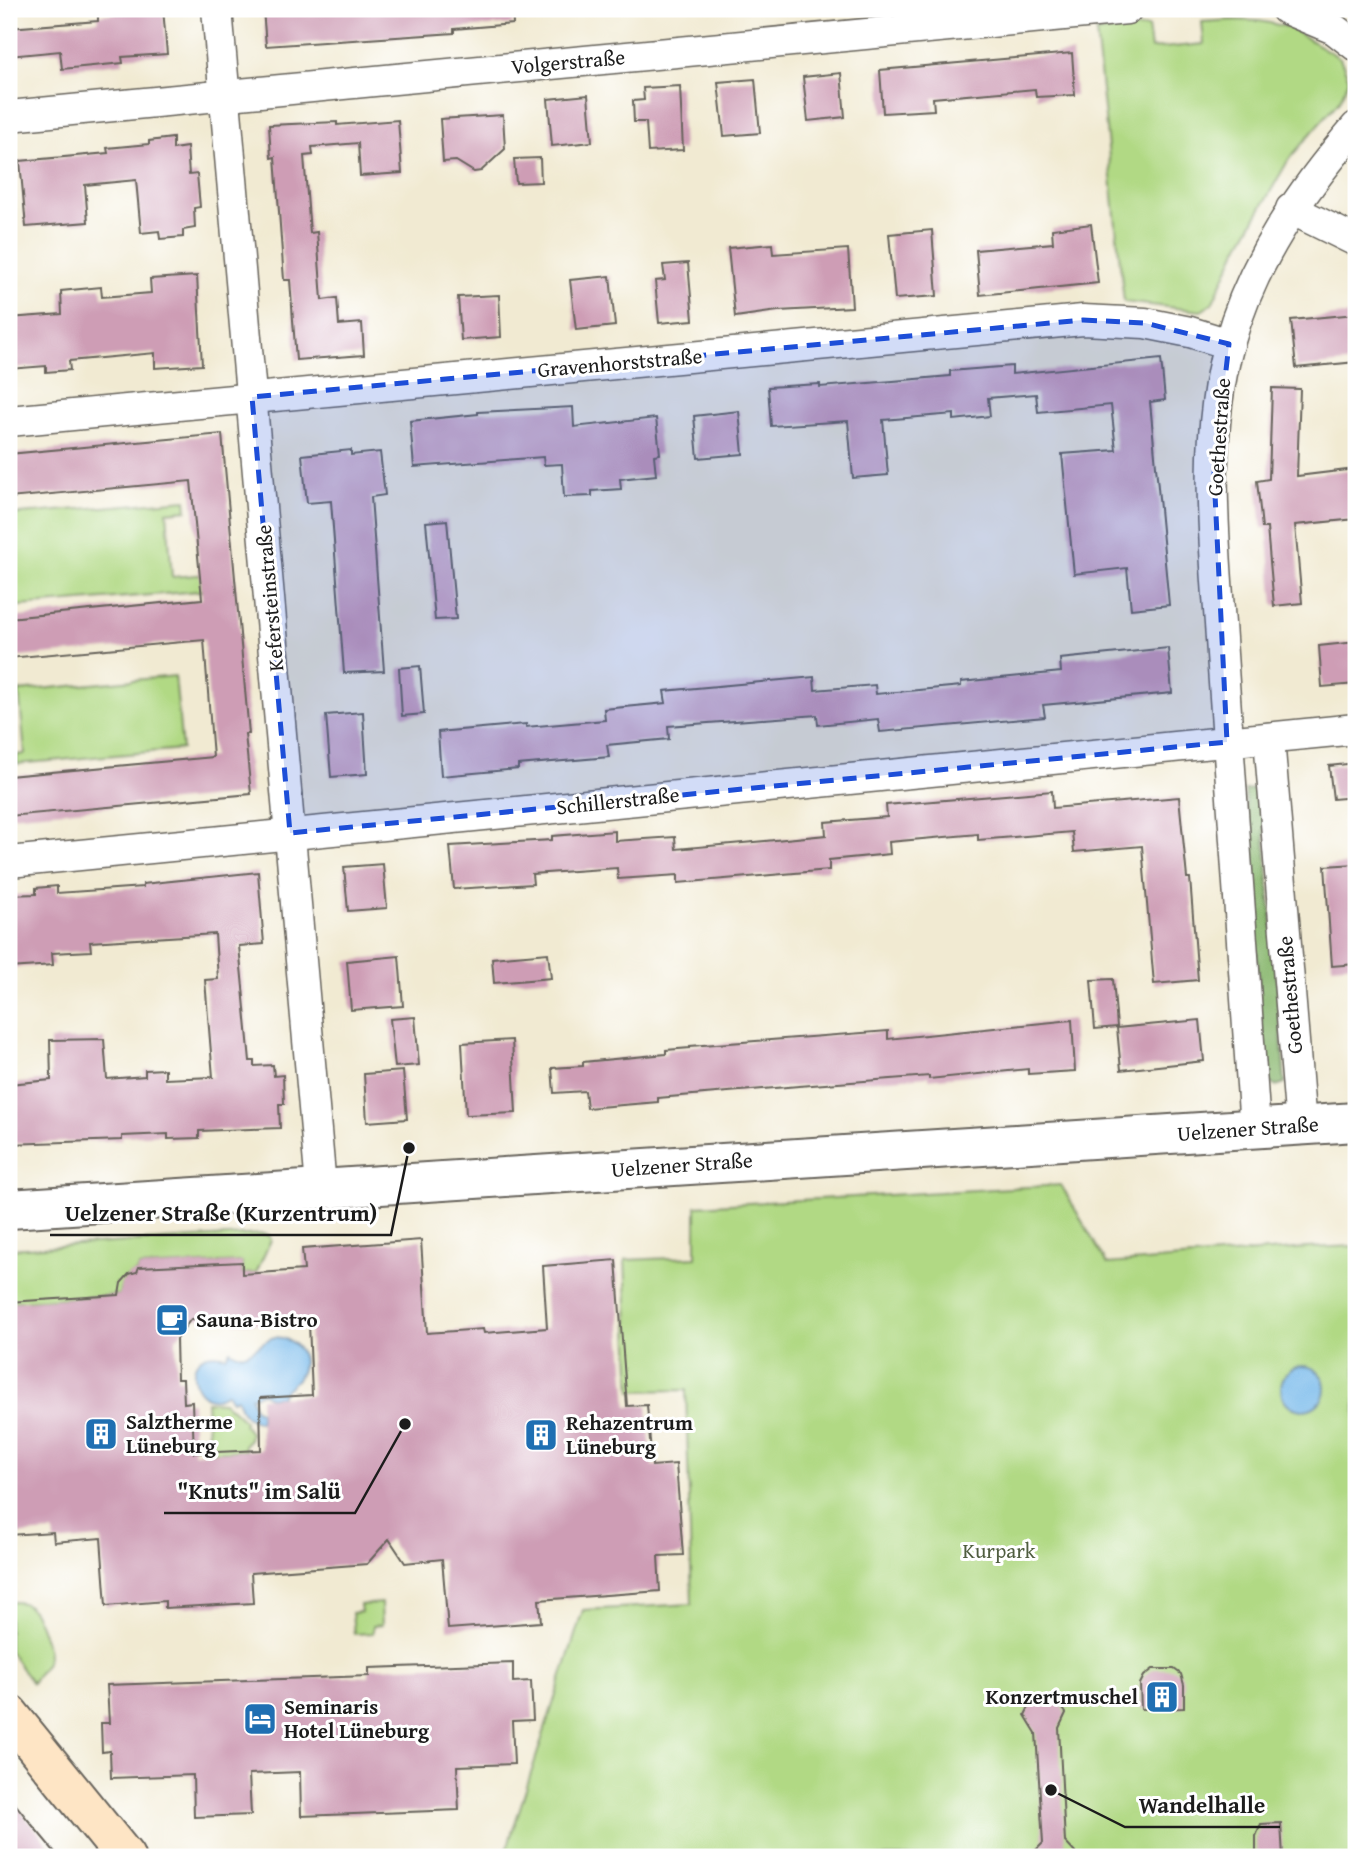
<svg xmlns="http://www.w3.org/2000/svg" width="1365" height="1866" viewBox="0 0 1365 1866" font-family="'Gentium Book Plus',serif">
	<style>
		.green { fill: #b1d984; stroke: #667a50; stroke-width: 2 }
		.forest { fill: #8cb972; stroke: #546a47; stroke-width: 2 }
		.water { fill: #74b8ea; stroke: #486a83; stroke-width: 2 }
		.building { fill: #ce9db5; fill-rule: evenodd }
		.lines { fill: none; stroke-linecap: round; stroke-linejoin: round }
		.minor-casing { stroke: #67645c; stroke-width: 33 }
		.tertiary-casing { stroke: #67645c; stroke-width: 42 }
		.secondary-casing { stroke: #67645c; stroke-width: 42 }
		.minor { stroke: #fff; stroke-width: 30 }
		.tertiary { stroke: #fff; stroke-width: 38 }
		.secondary { stroke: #fee5c5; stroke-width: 38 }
		.marked { fill: #1d4ed8; fill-opacity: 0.2; stroke: #1d4ed8; stroke-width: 5; stroke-dasharray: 14 9; stroke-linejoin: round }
		.labels { text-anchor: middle; stroke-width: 6; stroke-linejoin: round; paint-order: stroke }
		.street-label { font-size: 21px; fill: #1c1c1c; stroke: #fff }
		.poi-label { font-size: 21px; font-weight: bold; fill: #1c1c1c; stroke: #fff; text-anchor: start }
		.park-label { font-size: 21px; fill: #505e40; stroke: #fff }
		.leader { fill: none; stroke: #1c1c1c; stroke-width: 2.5 }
		.callout-dot { fill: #1c1c1c; stroke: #fff; stroke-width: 2.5 }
		.callout-label { font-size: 23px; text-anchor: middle; font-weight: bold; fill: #1c1c1c; stroke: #fff; stroke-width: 6; stroke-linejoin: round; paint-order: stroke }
	</style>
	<rect width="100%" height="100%" fill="#fff"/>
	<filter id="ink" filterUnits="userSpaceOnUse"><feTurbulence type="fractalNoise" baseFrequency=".0143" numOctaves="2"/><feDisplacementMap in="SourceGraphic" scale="14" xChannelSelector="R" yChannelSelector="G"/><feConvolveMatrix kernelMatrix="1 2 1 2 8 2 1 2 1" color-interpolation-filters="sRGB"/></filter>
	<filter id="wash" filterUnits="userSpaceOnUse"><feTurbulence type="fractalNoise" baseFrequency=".00686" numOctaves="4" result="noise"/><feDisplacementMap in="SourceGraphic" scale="28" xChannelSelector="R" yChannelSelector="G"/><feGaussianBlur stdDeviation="1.57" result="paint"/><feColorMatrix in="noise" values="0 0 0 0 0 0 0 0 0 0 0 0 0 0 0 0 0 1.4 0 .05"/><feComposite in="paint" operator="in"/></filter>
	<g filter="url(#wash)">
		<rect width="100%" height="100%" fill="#f1ead2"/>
		<!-- green -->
		<g class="green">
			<polygon points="1232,20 1260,21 1288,27 1340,58 1349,79 1340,100 1289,159 1236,252 1212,304 1201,311 1124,302 1096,32 1148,27 1151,49 1204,44 1202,22"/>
			<polygon points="186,500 187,510 167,512 172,577 209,574 211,590 9,607 9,515"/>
			<polygon points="175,676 182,749 17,764 17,755 25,754 19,691"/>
			<polygon points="1061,1185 1107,1264 1308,1248 1356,1246 1356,1857 463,1857 505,1855 583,1610 692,1604 686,1390 631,1391 625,1260 696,1257 696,1206"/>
			<path d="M263 1234 269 1235 271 1240 256 1273 242 1274V1262L139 1267 137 1272C124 1276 121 1283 119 1295L9 1302V1249Z"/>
			<polygon points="206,1401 224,1402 245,1421 244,1425 250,1433 249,1440 244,1445 246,1451 209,1452"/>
			<path d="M9 1602C17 1602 23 1601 30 1608 37 1614 51 1651 47 1660 44 1668 36 1676 32 1683L9 1651Z"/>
			<polygon points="381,1603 382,1625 373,1626 373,1633 354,1634 352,1613 361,1612 360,1605"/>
		</g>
		<!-- forest -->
		<polygon class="forest" points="1261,788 1285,1083 1276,1086 1266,1082 1245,790"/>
		<!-- water -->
		<g class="water">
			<path d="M275 1337C296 1338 310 1357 299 1376 294 1385 284 1388 280 1397H269L262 1393 251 1397 254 1408 260 1411V1422C246 1419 240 1411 237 1398L232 1400 227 1393C193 1418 174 1342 226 1356L230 1350C248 1364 258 1340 275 1337Z"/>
			<circle cx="1303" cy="1388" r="22"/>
		</g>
		<g id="blocks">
			<!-- building -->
			<g class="building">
				<polygon points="163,9 167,54 122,57 123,63 62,69 60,51 9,56 9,28 98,21 98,15"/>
				<polygon points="263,9 512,9 513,24 454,29 454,33 266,46"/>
				<polygon points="1072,53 1075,95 1036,97 1035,89 933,98 934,110 883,113 880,70"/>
				<polygon points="841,73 845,117 808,121 803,77"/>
				<polygon points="755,79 760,133 724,136 718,82"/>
				<polygon points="680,86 683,150 648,152 646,122 634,122 633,101 644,100 643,88"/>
				<polygon points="588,95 592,142 552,146 548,99"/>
				<polygon points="503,115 505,149 481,171 474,172 456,161 443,162 440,119"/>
				<polygon points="398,120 402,173 360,176 358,143 312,147 313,155 304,156 310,233 317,232 322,300 337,298 339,325 362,323 364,355 296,360 290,280 284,280 275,157 271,158 269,125 337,122 337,125"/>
				<polygon points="173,138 173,149 187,147 189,175 197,174 200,207 194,208 195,228 183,230 183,237 160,239 159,231 141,233 136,180 85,185 88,222 26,227 20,161 108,153 107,148 149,144 149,141"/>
				<polygon points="540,158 541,182 516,183 514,159"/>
				<polygon points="1091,224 1098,283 980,295 976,250 1053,243 1052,229"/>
				<polygon points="932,230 937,296 895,299 889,234"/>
				<polygon points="772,244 773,254 848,249 852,307 778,311 735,317 728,248"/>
				<polygon points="688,263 693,320 659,323 655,281 665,280 663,265"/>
				<polygon points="197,276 202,365 155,368 155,353 69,361 70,370 46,372 46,366 9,369 9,318 62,314 61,291 101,287 102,297 151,293 150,279"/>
				<polygon points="610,276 615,326 576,330 570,280"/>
				<polygon points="499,295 501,337 461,340 458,297"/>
				<polygon points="1356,314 1356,362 1296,368 1291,320"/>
				<polygon points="1161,359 1165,400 1150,402 1169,605 1131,609 1127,568 1074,574 1062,454 1116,450 1111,405 1038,412 1036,394 988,398 990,416 954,420 954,414 883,420 888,475 853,478 848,421 771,426 768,387 820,384 820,387 893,381 950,376 950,371 1012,366 1012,374"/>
				<polygon points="1272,388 1300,389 1297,476 1356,469 1356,519 1295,525 1302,603 1274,606 1267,528 1262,528 1257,481 1269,479"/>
				<polygon points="573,407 574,427 656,418 660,454 654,455 656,475 620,479 621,489 592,491 592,496 564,497 562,464 544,465 543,457 414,467 410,421 478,414 478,412"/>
				<polygon points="739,411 743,454 698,458 694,416"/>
				<polygon points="222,434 249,734 245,734 251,794 9,816 9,776 213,757 204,640 9,658 9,618 202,599 191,481 9,498 9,454"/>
				<polygon points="351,450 351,455 380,452 385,495 371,497 384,671 344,673 331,501 307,503 302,455"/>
				<polygon points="447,520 456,619 435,620 426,522"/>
				<polygon points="1356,642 1356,684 1322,687 1319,646"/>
				<polygon points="1168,648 1172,693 1043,705 1045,717 880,732 878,719 818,725 817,715 668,726 669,739 607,745 609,757 518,765 518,769 441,776 438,732 526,724 526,727 605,720 604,709 666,703 664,691 814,677 815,690 875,685 876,694 961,686 961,682 1061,672 1060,659"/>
				<polygon points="420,666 424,714 402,716 399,668"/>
				<polygon points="363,712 367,774 331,777 326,715"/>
				<polygon points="1356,763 1356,797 1333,799 1329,766"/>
				<polygon points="1052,791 1053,808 1179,797 1187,878 1190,878 1198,980 1154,984 1142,846 1074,852 1072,832 978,840 978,834 889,842 890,854 829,860 829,870 678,883 678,875 618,879 617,868 532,874 533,884 454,889 450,846 552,840 552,836 615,831 615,841 675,837 676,849 765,841 826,835 825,822 887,817 886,805"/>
				<polygon points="383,864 387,908 348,911 344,867"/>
				<polygon points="1356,864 1356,964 1332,966 1325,866"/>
				<polygon points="258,872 264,944 239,946 250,1061 254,1061 254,1066 273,1065 274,1076 283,1075 284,1104 279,1104 280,1128 199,1131 199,1138 168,1139 168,1134 122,1136 122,1140 9,1144 9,1084 51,1080 50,1040 104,1039 107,1079 145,1076 145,1070 165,1069 165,1079 213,1077 205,980 218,979 215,934 90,942 91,951 52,953 53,965 9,968 9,895 36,894 36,888 57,886 57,893 143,887 143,884"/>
				<polygon points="548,953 551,978 494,983 492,958"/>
				<polygon points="399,956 403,1006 351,1010 347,961"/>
				<polygon points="1113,979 1117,1027 1095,1029 1091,980"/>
				<polygon points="415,1017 419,1065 395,1067 390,1019"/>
				<polygon points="1072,1020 1075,1071 1028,1074 1028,1069 929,1079 929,1076 799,1086 658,1098 658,1102 587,1108 585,1091 554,1093 552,1068 583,1066 583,1062 666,1054 666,1050 690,1048 690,1046 888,1031 888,1039"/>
				<polygon points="1200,1020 1204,1061 1121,1070 1117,1028"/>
				<polygon points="512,1040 516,1113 466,1115 462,1043"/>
				<polygon points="403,1071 407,1119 367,1122 364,1074"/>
				<path d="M421 1240 427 1333 483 1329 484 1333 547 1328 543 1266 616 1260 627 1406 647 1405 652 1466 676 1464 683 1555 658 1556 660 1591 539 1600 541 1622 448 1629 442 1559 405 1563 389 1539 367 1564 251 1573 253 1603 165 1608V1601L106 1606 101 1538 54 1542 53 1532 9 1535V1302L119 1295 121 1283 129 1274 137 1272 139 1267 242 1262V1274L304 1270 302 1249ZM233 1318V1323H309L312 1395 260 1398 261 1450 194 1453 192 1402 184 1403 183 1379H177L176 1339 191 1319Z"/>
				<polygon points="513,1663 513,1682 531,1681 533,1720 512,1721 514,1764 457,1766 459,1810 301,1816 300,1772 249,1774 251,1815 194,1817 193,1775 111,1778 110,1751 102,1752 101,1723 109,1723 107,1685 369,1676 369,1668"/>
				<polygon points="1153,1669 1174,1669 1181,1674 1184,1685 1184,1708 1141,1709 1140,1684 1144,1676"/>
				<polygon points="1054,1696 1066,1713 1059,1728 1065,1842 1079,1857 1029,1857 1043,1843 1036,1733 1025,1715 1034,1697"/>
				<polygon points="9,1796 28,1820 59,1857 9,1857"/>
				<polygon points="1281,1823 1283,1857 1256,1857 1256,1836 1261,1824"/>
			</g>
		</g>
	</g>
	<g filter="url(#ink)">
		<use href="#blocks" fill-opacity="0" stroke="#67645c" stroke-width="2"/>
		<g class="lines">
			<defs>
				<g id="minor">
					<polyline points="217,9 321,1187"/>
					<polyline points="1286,9 1334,29 1356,46"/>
					<polyline points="9,116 1127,9"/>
					<polyline points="1291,209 1356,241"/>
					<polyline points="9,421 1083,320 1145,323 1190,332 1229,344"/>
					<polyline points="1269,738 1301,1126"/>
					<polyline points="9,862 1356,729"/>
					<path d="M1255 1128C1245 970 1232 812 1222 654 1216 553 1201 443 1229 344 1252 261 1301 191 1356 127"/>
				</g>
				<polyline id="tertiary" points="9,1209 1356,1122"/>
				<polyline id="secondary" points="9,1714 125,1857"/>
			</defs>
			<!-- minor casing -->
			<use href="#minor" class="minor-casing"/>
			<!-- tertiary casing -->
			<use href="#tertiary" class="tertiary-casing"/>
			<!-- secondary casing -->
			<use href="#secondary" class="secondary-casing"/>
			<!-- minor -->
			<use href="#minor" class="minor"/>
			<!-- tertiary -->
			<use href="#tertiary" class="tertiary"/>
			<!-- secondary -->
			<use href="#secondary" class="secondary"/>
		</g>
	</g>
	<!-- marked area -->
	<path class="marked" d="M1083 320 1145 323 1229 344 1214 474 1227 742 290 833 252 397Z"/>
	<!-- icons -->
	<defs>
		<symbol id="cafe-square" viewBox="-11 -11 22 22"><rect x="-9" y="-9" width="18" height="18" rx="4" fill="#1f6fb2" stroke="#fff"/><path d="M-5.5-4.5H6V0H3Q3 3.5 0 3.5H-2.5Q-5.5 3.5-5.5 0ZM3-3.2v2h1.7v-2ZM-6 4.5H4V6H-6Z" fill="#fff"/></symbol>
		<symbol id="building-square" viewBox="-11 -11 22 22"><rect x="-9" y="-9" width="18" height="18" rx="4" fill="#1f6fb2" stroke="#fff"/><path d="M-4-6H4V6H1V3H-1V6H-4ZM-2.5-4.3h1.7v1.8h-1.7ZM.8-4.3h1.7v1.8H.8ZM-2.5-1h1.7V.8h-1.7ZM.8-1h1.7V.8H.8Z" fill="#fff"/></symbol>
		<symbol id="hotel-square" viewBox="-11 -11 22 22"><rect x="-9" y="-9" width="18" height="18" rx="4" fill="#1f6fb2" stroke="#fff"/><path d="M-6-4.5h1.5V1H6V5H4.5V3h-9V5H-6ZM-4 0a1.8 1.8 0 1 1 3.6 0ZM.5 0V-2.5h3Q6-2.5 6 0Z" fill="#fff"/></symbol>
	</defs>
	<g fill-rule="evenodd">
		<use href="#cafe-square" x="153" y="1301" width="38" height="38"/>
		<use href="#building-square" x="82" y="1415" width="38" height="38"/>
		<use href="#building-square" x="522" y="1416" width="38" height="38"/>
		<use href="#building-square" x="1143" y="1678" width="38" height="38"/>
		<use href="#hotel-square" x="241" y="1700" width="38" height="38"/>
	</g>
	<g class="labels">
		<!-- street labels -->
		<g class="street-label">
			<text transform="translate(568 62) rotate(-5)" y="7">Volgerstraße</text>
			<text transform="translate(620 363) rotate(-5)" y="7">Gravenhorststraße</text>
			<text transform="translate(1219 437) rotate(-86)" y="7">Goethestraße</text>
			<text transform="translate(270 598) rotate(-95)" y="7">Kefersteinstraße</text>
			<text transform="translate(618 801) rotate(-6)" y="7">Schillerstraße</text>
			<text transform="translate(1290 995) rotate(-95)" y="7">Goethestraße</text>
			<text transform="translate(1248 1129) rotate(-4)" y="7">Uelzener Straße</text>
			<text transform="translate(682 1165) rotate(-4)" y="7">Uelzener Straße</text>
		</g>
		<!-- poi labels -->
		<g class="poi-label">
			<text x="196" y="1327">Sauna-Bistro</text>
			<text x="126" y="1429">Salztherme<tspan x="126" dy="24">Lüneburg</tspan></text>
			<text x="566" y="1430">Rehazentrum<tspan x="566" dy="24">Lüneburg</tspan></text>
			<text x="1138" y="1704" text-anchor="end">Konzertmuschel</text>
			<text x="284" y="1714">Seminaris<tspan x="284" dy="24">Hotel Lüneburg</tspan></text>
		</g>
		<!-- park labels -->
		<g class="park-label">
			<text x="999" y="1558">Kurpark</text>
		</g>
	</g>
	<!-- callouts -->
	<path class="leader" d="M409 1148L391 1235H50M405 1424L355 1513H164M1051 1790L1125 1827H1280"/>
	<g class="callout-dot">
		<circle cx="409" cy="1148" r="7"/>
		<circle cx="405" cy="1424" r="7"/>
		<circle cx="1051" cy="1790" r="7"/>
	</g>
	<g class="callout-label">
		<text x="221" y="1221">Uelzener Straße (Kurzentrum)</text>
		<text x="259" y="1499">"Knuts" im Salü</text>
		<text x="1202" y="1813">Wandelhalle</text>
	</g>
	<!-- margin -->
	<rect width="1365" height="1866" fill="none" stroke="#fff" stroke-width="35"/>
</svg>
